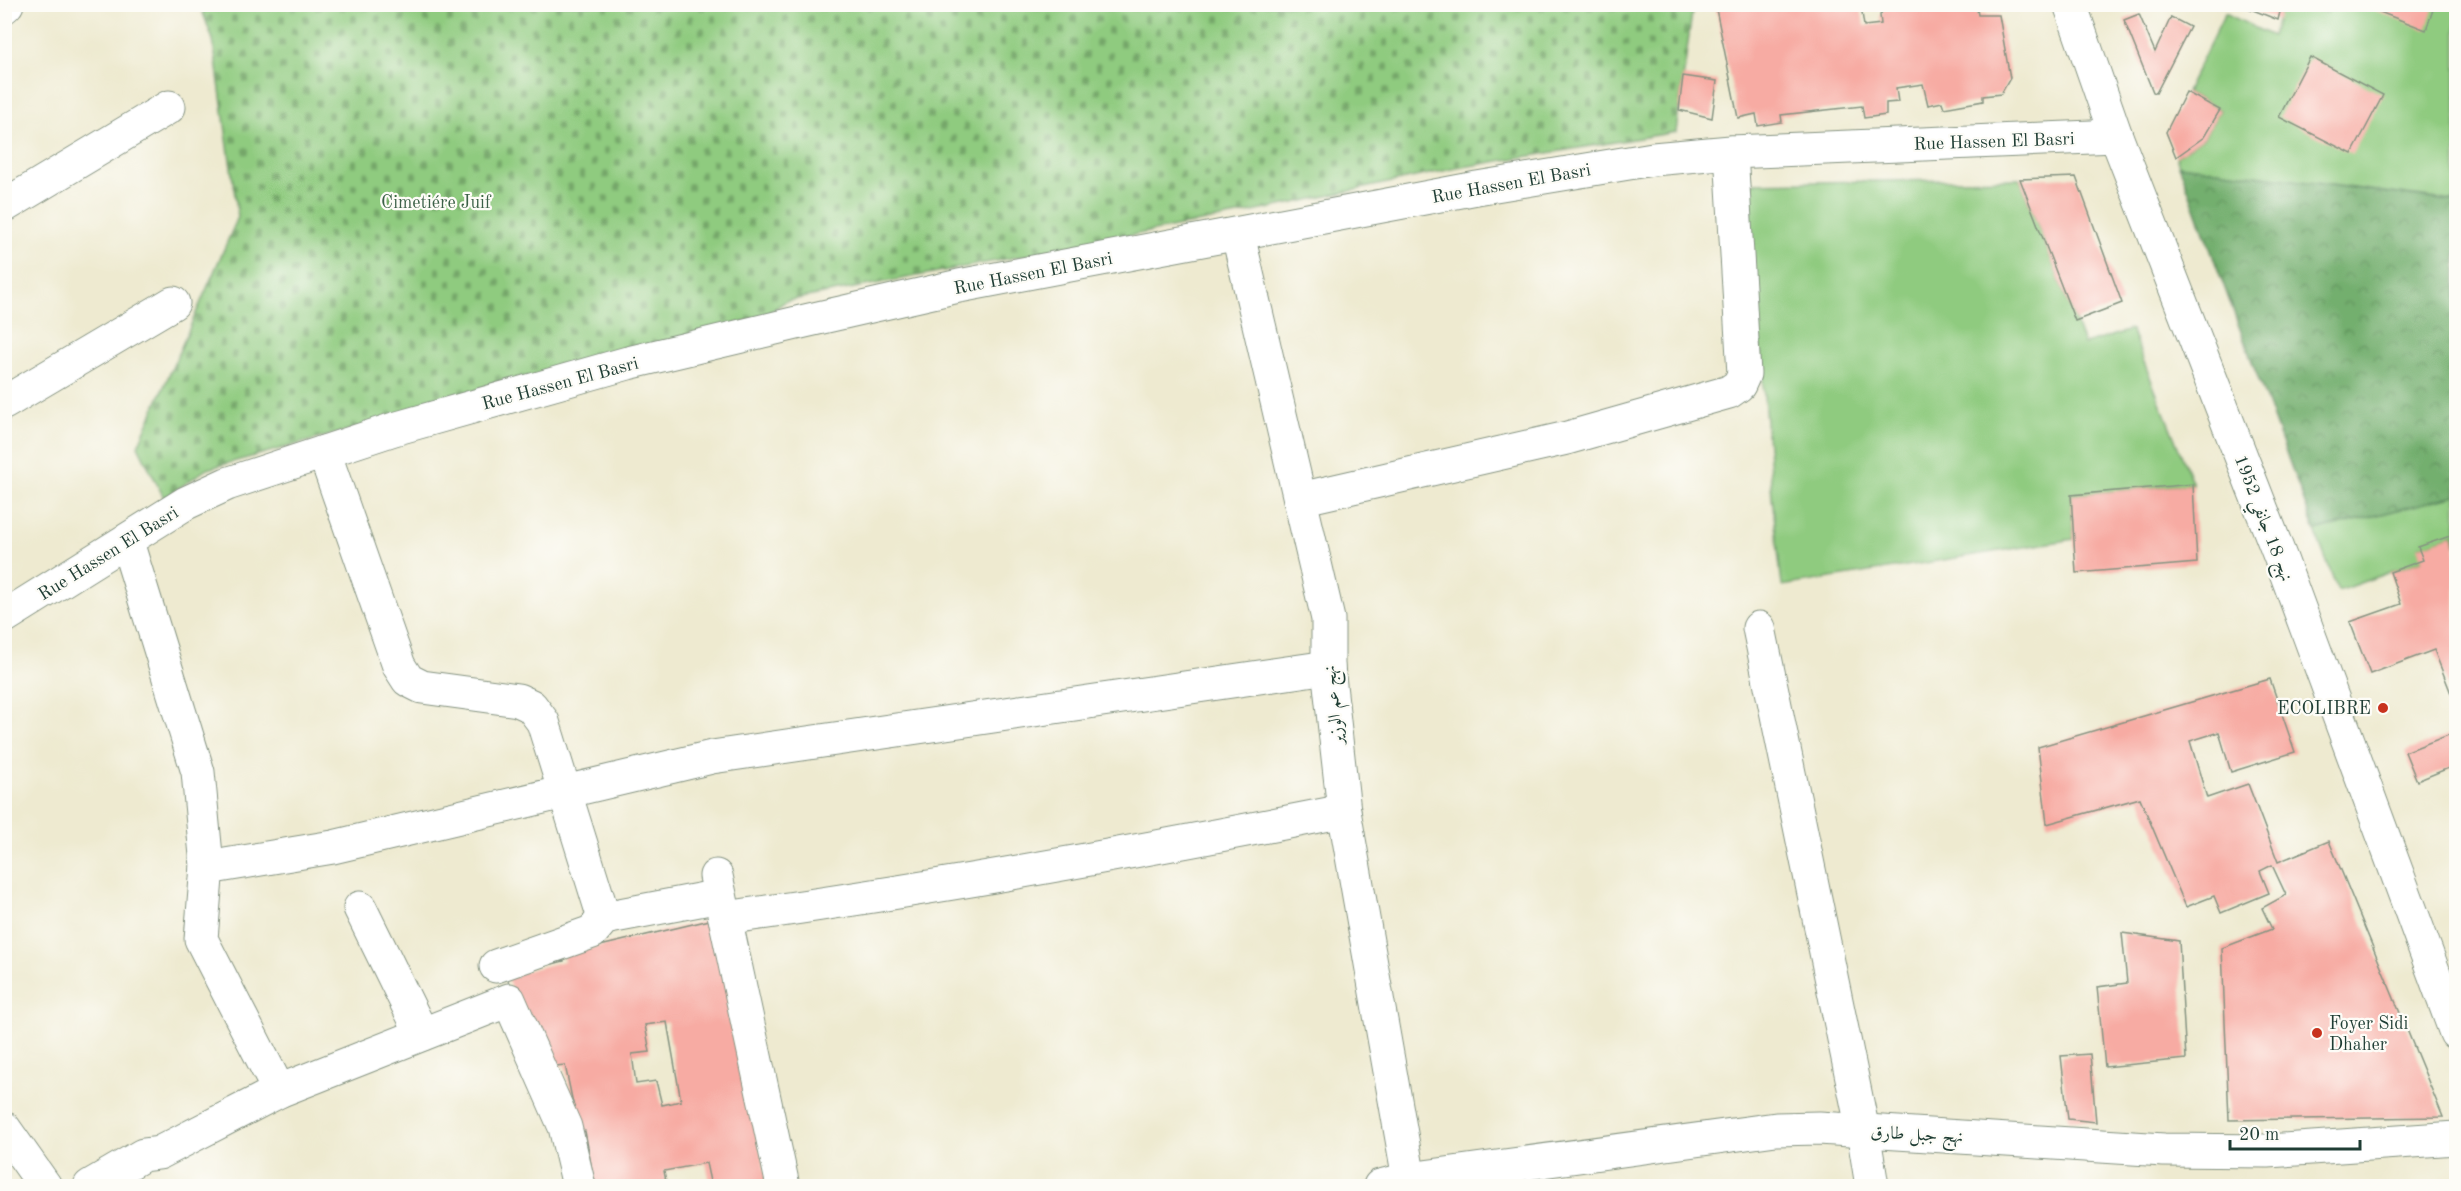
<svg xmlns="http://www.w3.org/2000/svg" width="2461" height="1191" viewBox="0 0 2461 1191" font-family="'Old Standard TT',Amiri,serif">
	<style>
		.green { fill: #8fcb7f; stroke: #57845a; stroke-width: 1.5 }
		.forest { fill: url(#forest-crowns); stroke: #497651; stroke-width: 1.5 }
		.cemetery { fill: url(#cemetery-stones); stroke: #57845a; stroke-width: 1.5 }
		.building { fill: #f7aba3; fill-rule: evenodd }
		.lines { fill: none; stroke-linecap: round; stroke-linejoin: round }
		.minor-casing { stroke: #869482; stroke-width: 35 }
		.major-casing { stroke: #869482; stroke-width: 35 }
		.minor { stroke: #fff; stroke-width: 33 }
		.major { stroke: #fff; stroke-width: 33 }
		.poi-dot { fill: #c8321e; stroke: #fdfcf7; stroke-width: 2 }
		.labels { text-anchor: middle; stroke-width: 4.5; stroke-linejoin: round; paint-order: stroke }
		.street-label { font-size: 18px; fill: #1f3d34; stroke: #fdfcf7 }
		.park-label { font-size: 18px; fill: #3b6047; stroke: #fdfcf7 }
		.poi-label { font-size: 18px; fill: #1f3d34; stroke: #fdfcf7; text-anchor: end }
	</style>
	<defs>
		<pattern id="forest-crowns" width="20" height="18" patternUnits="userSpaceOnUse" patternTransform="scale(1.5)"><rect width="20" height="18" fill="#73af6e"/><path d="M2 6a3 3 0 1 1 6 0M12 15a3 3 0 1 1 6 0" fill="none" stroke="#5e905b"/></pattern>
		<pattern id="cemetery-stones" width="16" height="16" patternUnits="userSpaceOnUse" patternTransform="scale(1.5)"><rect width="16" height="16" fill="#8fcb7f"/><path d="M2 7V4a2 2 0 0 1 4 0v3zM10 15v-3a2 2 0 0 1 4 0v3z" fill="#74a669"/></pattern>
	</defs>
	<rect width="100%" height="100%" fill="#fdfcf7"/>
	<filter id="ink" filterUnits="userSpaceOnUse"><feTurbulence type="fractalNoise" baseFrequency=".0167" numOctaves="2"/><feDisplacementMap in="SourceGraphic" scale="12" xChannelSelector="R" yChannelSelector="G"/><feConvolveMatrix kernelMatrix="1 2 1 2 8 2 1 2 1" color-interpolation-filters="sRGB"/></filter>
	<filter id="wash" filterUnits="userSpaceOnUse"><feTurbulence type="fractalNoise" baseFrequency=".008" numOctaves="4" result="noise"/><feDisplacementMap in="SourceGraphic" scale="24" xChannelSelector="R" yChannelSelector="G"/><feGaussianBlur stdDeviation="1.35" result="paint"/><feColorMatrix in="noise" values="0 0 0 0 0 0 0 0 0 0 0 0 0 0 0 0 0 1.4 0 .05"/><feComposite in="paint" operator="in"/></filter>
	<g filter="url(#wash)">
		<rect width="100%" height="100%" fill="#eeead0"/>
		<!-- green -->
		<g class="green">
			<polygon points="2282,5 2308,5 2327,13 2331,5 2456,5 2456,185 2454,201 2179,165 2176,157 2204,137 2220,110 2186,92 2225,13 2272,36"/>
			<polygon points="2020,179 2084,344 2131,330 2193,484 2071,495 2074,539 1782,586 1772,497 1747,183"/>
			<polygon points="2456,495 2456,546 2453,535 2419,547 2423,560 2338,591 2315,531"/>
		</g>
		<!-- forest -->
		<polygon class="forest" points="2179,165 2456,202 2456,495 2315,531"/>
		<!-- cemetery -->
		<polygon class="cemetery" points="200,5 1693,5 1676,132 1457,168 1248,213 786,301 763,317 207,469 164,498 138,446 238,217 213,40"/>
		<g id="blocks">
			<!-- building -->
			<g class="building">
				<polygon points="1715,4 1861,6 1864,26 1881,24 1880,15 1887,4 1976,4 1978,15 1999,15 2010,78 2001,94 1983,96 1983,101 1944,108 1942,102 1928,105 1923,84 1896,88 1898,102 1886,103 1886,115 1864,118 1862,106 1781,115 1782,122 1758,126 1756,114 1738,118"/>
				<polygon points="2238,4 2282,4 2278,20"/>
				<polygon points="2373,4 2435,4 2426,30 2372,9"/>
				<polygon points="2139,14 2155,52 2171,17 2190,27 2156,93 2153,92 2124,20"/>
				<polygon points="2310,57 2383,95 2352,154 2279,117"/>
				<polygon points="1683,76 1717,81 1712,118 1679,110"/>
				<polygon points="2186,92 2220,110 2204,137 2176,157 2166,132"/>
				<polygon points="2076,177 2122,303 2075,321 2020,179"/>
				<polygon points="2193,484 2197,563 2076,573 2071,495"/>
				<polygon points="2453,535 2456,546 2456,706 2434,650 2370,674 2350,622 2401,604 2390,572 2423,560 2418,547"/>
				<polygon points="2270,679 2295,752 2231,772 2219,732 2190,741 2207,798 2248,784 2278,862 2329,841 2443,1117 2229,1120 2222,948 2272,929 2262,908 2286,895 2272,865 2260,871 2269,893 2221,913 2214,896 2186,907 2140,798 2047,824 2038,747"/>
				<polygon points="2456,732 2456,765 2417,781 2405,752"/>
				<path d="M714 919 768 1186H711L706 1163 664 1171 667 1186H595L585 1131 579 1132 565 1065 546 1067 506 976 564 961 562 955ZM667 1022 681 1101 662 1105 656 1081 636 1084 632 1054 650 1052 645 1025Z"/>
				<polygon points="2122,933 2179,941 2186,1059 2105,1067 2097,987 2127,983"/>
				<polygon points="2090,1054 2096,1122 2068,1119 2061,1056"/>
			</g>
		</g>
	</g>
	<g filter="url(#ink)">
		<use href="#blocks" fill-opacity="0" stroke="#869482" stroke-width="1.5"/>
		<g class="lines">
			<defs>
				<g id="minor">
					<polyline points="4,7 7,4"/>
					<polyline points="4,206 169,107"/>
					<polyline points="1238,235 1328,619 1328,667 1344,811 1409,1179"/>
					<polyline points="4,403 173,303"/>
					<polyline points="324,452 399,666 408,680 422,687 518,700 531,706 543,722 604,918"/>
					<polyline points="1300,499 1567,438 1729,392 1739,385 1744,374 1731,152"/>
					<polyline points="127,542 198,772 207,866 201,939 279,1091 509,1000 565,1127 579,1186"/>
					<polyline points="4,617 186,503 227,484 394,429 628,363 805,321 959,286 1477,188 1653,159 1731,152 2116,136"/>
					<polyline points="1759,628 1863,1131 1872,1186"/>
					<polyline points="207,868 333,847 712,757 1328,667"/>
					<polyline points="716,876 783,1186"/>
					<polyline points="360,908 422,1034"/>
					<path d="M725 918C932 889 1138 852 1344 811"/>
					<polyline points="496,966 592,932 604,918 720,896"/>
					<polyline points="4,1128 45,1186"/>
					<polyline points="90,1186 143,1155 159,1153 279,1091"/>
					<polyline points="1380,1186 1409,1179 1776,1129 1819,1128 2164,1150 2268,1151 2456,1138"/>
				</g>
				<polyline id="major" points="2070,4 2116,136 2281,559 2456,1033"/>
			</defs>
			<!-- minor casing -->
			<use href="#minor" class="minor-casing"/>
			<!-- major casing -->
			<use href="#major" class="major-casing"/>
			<!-- minor -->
			<use href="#minor" class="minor"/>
			<!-- major -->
			<use href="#major" class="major"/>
		</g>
	</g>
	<!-- markers -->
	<g class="poi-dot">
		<circle cx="2383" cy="708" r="6"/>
		<circle cx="2317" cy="1033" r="6"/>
	</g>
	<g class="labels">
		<!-- street labels -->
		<g class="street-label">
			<text transform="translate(1994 141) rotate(-2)" y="6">Rue Hassen El Basri</text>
			<text transform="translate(1511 183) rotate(-10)" y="6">Rue Hassen El Basri</text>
			<text transform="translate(1033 273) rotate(-11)" y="6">Rue Hassen El Basri</text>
			<text transform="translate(560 383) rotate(-15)" y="6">Rue Hassen El Basri</text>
			<text transform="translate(2264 518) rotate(69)" y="6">نهج 18 جانفي 1952</text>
			<text transform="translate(108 553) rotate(-32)" y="6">Rue Hassen El Basri</text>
			<text transform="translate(1333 705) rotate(-96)" y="6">نهج عم الوزير</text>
			<text transform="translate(1917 1134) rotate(3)" y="6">نهج جبل طارق</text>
		</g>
		<!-- park labels -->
		<g class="park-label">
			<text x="436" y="208">Cimetiére Juif</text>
		</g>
		<!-- poi labels -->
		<g class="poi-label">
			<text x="2371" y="714">ECOLIBRE</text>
			<text x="2329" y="1029" text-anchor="start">Foyer Sidi<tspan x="2329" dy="21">Dhaher</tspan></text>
		</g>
	</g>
	<!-- margin -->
	<rect width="2461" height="1191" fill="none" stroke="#fdfcf7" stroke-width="24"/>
	<!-- scale -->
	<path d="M2230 1140v9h130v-9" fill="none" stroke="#1f3d34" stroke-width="3"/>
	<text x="2239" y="1140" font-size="18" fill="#1f3d34" stroke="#fdfcf7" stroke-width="4.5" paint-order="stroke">20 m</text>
</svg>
